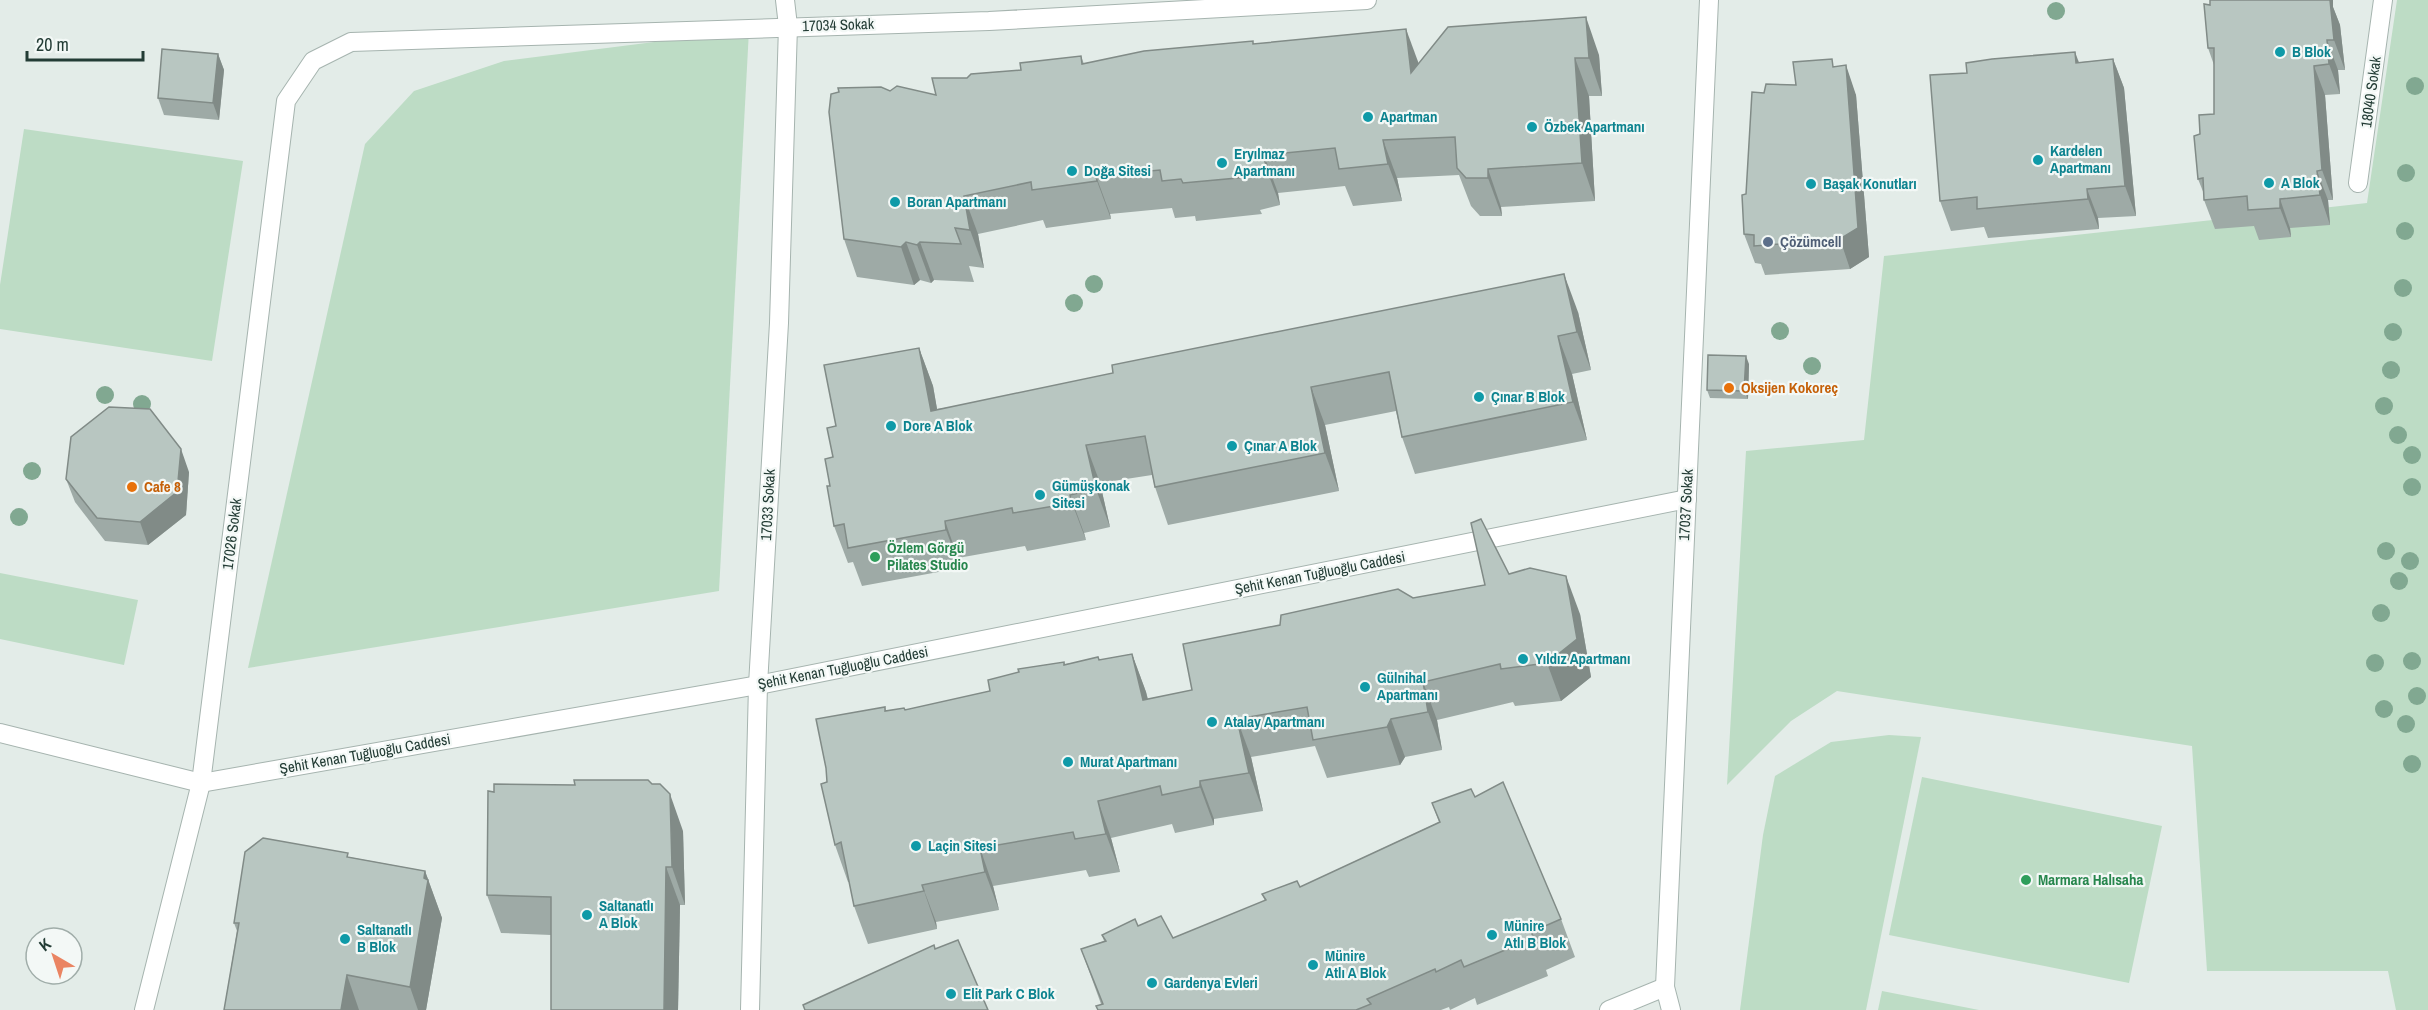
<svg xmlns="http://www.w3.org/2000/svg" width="2428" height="1010" viewBox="0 0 2428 1010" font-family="'Archivo Narrow',sans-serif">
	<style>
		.green { fill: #bddcc5 }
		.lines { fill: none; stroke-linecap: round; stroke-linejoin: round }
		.minor-casing { stroke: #a6b4af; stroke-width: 20 }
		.minor { stroke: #fff; stroke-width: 18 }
		.tree { fill: #81a891 }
		.wall { fill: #9eaaa6 }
		.shaded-wall { fill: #818b87 }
		.building { fill: #b8c6c1; stroke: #818b87; stroke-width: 1.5 }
		.culture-dot { fill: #0f9aa8; stroke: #f3f8f6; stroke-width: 2 }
		.service-dot { fill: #5c6f8a; stroke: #f3f8f6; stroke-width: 2 }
		.food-dot { fill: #e8710a; stroke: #f3f8f6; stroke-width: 2 }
		.leisure-dot { fill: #2e9e5b; stroke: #f3f8f6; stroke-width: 2 }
		.labels { text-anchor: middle; stroke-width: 4.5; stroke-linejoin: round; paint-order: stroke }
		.street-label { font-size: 15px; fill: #233c35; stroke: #f3f8f6 }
		.culture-label { font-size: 15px; font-weight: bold; fill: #0d838f; stroke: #f3f8f6; text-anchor: start }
		.service-label { font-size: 15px; font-weight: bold; fill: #4e5e75; stroke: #f3f8f6; text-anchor: start }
		.food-label { font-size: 15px; font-weight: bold; fill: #c56008; stroke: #f3f8f6; text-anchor: start }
		.leisure-label { font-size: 15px; font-weight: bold; fill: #27864d; stroke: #f3f8f6; text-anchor: start }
	</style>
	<rect width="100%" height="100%" fill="#e3ece8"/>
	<!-- green -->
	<g class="green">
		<polygon points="2397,0 2428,0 2428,1010 2396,1010 2388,971 2207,971 2192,746 1837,691 1791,721 1727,785 1746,451 1864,440 1884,256 2367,203"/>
		<polygon points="749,30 719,591 248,668 365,144 414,91 504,61"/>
		<polygon points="24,129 243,161 212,361 0,329 0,285"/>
		<polygon points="0,573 138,600 124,665 0,639"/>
		<polygon points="1889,735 1921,737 1866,1010 1740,1010 1763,835 1775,776 1831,742"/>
		<polygon points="1922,777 2162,826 2129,983 1889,935"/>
		<polygon points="1882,991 1979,1010 1878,1010"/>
	</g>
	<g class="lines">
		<defs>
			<g id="minor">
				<polyline points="2358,183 2383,0"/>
				<polyline points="0,733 201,783 758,685 1687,499"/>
				<polyline points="144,1010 201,783 286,101 313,61 351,42 989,21 1367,0"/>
				<polyline points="750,1010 758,685 779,323 788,26 785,0"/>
				<polyline points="1609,1010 1665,987"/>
				<path d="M1671 1010 1665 987C1677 658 1697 329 1709 0"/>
			</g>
		</defs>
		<!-- minor casing -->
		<use href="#minor" class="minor-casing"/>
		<!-- minor -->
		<use href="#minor" class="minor"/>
	</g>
	<!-- trees -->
	<g class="tree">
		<circle cx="2056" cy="11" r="9"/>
		<circle cx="2415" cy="86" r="9"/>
		<circle cx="2406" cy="173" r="9"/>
		<circle cx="2405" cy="231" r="9"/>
		<circle cx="1094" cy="284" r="9"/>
		<circle cx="2403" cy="288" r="9"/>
		<circle cx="1074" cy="303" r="9"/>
		<circle cx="1780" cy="331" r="9"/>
		<circle cx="2393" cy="332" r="9"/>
		<circle cx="1812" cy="366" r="9"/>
		<circle cx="2391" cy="370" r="9"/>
		<circle cx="105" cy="395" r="9"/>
		<circle cx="142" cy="404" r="9"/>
		<circle cx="2384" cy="406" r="9"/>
		<circle cx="2398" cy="435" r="9"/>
		<circle cx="2412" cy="455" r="9"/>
		<circle cx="32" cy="471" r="9"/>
		<circle cx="2412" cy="487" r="9"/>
		<circle cx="19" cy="517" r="9"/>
		<circle cx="2386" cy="551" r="9"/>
		<circle cx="2410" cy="561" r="9"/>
		<circle cx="2399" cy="581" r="9"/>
		<circle cx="2381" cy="613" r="9"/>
		<circle cx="2412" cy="661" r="9"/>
		<circle cx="2375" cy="663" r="9"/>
		<circle cx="2417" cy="696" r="9"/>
		<circle cx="2384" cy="709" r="9"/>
		<circle cx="2406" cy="724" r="9"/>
		<circle cx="2412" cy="764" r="9"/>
	</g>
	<!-- wall -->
	<g class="wall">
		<polygon points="2333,2 2333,7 2340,25 2345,70 2338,70 2340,94 2325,95 2333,200 2328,200 2330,225 2290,228 2291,237 2259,240 2254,226 2215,229 2204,200 2204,194 2198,179 2200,134 2214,114 2214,65 2208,48"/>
		<polygon points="1254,44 1418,63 1599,55 1602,96 1589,96 1595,201 1501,207 1502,216 1480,216 1471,206 1459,175 1397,178 1402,201 1353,206 1345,186 1278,193 1280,205 1260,210 1262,214 1196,221 1195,216 1175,218 1172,208 1110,214 1111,219 1046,228 1043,220 978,234 984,268 969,266 974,282 934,280 931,283 920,280 914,285 857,277 844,239 890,91 936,95 967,78 1021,70 1081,56 1084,64"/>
		<polygon points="218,54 224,70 219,120 164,115 158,98"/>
		<polygon points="2113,59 2124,88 2136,216 2098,218 2099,229 1988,238 1984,227 1951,231 1940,201 1967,73"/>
		<polygon points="1835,67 1856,95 1869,257 1850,269 1765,275 1761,264 1755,263 1744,234 1746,194 1764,93 1796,85"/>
		<polygon points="1578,312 1591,370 1572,374 1587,440 1415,474 1402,437 1396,411 1325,425 1339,491 1168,525 1155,487 1152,475 1100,483 1110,527 1084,533 1086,540 1027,551 1025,546 958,558 960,568 862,586 853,562 848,563 834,526 830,486 836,426 919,348 933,386 937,409"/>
		<polygon points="1749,364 1748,399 1710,398 1707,390"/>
		<polygon points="189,472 186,515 148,545 105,541 75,502 66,479"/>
		<polygon points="1509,574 1580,614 1591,677 1561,701 1515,706 1513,702 1437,720 1442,750 1405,757 1400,765 1327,778 1315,746 1251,757 1263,811 1214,819 1214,825 1175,833 1172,824 1111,838 1120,872 1089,877 1086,870 993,886 999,910 936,922 937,929 868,944 854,906 849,882 848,882 835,845 827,782 885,707 886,711 905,710 990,691 1064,662 1065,664 1099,660 1132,654 1146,692 1148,699 1192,690 1413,598 1485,585"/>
		<polygon points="1475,797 1561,919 1575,957 1546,970 1548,976 1477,1005 1475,998 1450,1010 1449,1007 1441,1010 1098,1010 1101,1004 1081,949 1104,941 1102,935 1138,926 1173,938 1265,901 1262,894 1300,887 1439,822 1432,803"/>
		<polygon points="683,831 685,905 680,905 678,1010 551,935 501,933 487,895"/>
		<polygon points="349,857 425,871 442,918 426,1010 224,1010 237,931 234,923"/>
	</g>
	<!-- shaded-wall -->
	<g class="shaded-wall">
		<polygon points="2325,0 2333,0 2333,7 2340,25 2345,70 2334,40"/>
		<polygon points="1586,17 1599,55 1602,96 1589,58"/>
		<polygon points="1406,29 1420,67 1411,73"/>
		<polygon points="2327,40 2338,70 2340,94 2329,64"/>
		<polygon points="2075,52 2086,81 2076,63"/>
		<polygon points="218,54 224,70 219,120 213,103"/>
		<polygon points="1575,58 1589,96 1595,201 1582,163"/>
		<polygon points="2113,59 2124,88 2136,216 2125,186"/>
		<polygon points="1846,65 1856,95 1869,257 1850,269 1840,239"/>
		<polygon points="2314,66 2325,95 2333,200 2322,170"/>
		<polygon points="1383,140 1397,178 1402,201 1388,164"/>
		<polygon points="1264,155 1278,193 1280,205 1266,168"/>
		<polygon points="1488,169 1501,207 1502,216 1488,178"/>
		<polygon points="2317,171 2328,200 2330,225 2320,195"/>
		<polygon points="1096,176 1110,214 1111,219 1097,181"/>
		<polygon points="2087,189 2098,218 2099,229 2088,199"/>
		<polygon points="964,196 978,234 984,268 970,230"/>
		<polygon points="2280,199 2290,228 2291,237 2280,208"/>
		<polygon points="906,242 920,280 914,285 901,247"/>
		<polygon points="920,242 934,280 931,283 917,245"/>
		<polygon points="1564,274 1578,312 1591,370 1577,332"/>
		<polygon points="1558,336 1572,374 1587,440 1573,402"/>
		<polygon points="919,348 933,386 944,449 931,411"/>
		<polygon points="1746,356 1749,364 1748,399 1744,391"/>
		<polygon points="1311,387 1325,425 1339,491 1325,453"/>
		<polygon points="1086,445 1100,483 1110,527 1096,489"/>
		<polygon points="181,449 189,472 186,515 148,545 140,522"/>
		<polygon points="1070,495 1084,533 1086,540 1072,503"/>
		<polygon points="945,521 958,558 960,568 946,530"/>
		<polygon points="1566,576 1580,614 1591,677 1561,701 1547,663"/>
		<polygon points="1132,654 1146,692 1156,737 1143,700"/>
		<polygon points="1423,682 1437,720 1442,750 1428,712"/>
		<polygon points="1237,719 1251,757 1263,811 1249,773"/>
		<polygon points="1391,719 1405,757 1400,765 1387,727"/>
		<polygon points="1200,781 1214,819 1214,825 1200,787"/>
		<polygon points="670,794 683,831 685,905 672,867"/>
		<polygon points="1098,801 1111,838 1120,872 1106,834"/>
		<polygon points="980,848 993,886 999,910 985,872"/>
		<polygon points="666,867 680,905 678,1010 664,1010"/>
		<polygon points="425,871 442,918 426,1010 418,1010 410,987"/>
		<polygon points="922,885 936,922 937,929 924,891"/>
		<polygon points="347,975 359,1010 341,1010"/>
	</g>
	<!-- building -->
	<g class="building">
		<polygon points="2210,0 2330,0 2334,40 2327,40 2329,64 2314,66 2322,170 2317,171 2320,195 2280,199 2280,208 2248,210 2247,196 2204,200 2203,178 2198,179 2194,136 2200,134 2199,115 2214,114 2214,48 2208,48 2204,4 2210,5"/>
		<polygon points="1586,17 1589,58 1575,58 1582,163 1488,169 1488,178 1466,178 1457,168 1455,137 1383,140 1388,164 1339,169 1335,148 1264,155 1266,168 1247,172 1248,177 1183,183 1181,179 1162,181 1160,170 1096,176 1097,181 1032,190 1031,182 964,196 970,230 955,228 961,244 920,242 917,245 906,242 901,247 844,239 829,112 831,94 839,92 838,88 881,87 890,91 897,86 936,95 932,78 967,78 971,74 1021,70 1020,63 1081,56 1082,64 1144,51 1253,41 1253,44 1406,29 1411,73 1448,27"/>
		<polygon points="162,49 218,54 213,103 158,98"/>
		<polygon points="2075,52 2076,63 2113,59 2125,186 2087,189 2088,199 1977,209 1977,197 1940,201 1930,75 1967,73 1966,63 1992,59"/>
		<polygon points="1832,59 1833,67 1846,65 1858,228 1840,239 1754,246 1754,235 1744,234 1742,195 1746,194 1752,92 1764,93 1766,84 1796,85 1793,62"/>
		<polygon points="1564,274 1577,332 1558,336 1573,402 1402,437 1389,372 1311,387 1325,453 1155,487 1145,436 1086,445 1096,489 1070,495 1072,503 1013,513 1012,508 945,521 946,530 848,548 844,524 834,526 827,486 830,486 825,459 833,457 827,428 836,426 824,365 919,348 931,411 1113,373 1112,365"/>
		<polygon points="1708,355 1746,356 1744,391 1707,390"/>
		<polygon points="109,407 150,409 181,449 177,492 140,522 97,518 66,479 71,437"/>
		<polygon points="1481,519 1509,574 1530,568 1566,576 1577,639 1547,663 1501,669 1500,664 1423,682 1428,712 1391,719 1387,727 1313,740 1307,707 1237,719 1249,773 1200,781 1200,787 1162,795 1160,786 1098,801 1106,834 1075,839 1073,832 980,848 985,872 922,885 924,891 854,906 841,842 835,845 821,784 827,782 826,768 816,719 885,707 885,711 904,708 905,710 990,691 988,680 1019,672 1018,669 1064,662 1064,665 1098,657 1099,660 1132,654 1143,700 1192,690 1183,644 1280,625 1281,615 1398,589 1413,598 1485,585 1471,523"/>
		<polygon points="574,780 648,780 652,784 660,784 670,794 672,867 666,867 664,1010 551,1010 551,897 487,895 488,791 494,792 494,784 575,785"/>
		<polygon points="1503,782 1561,919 1531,932 1534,938 1464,967 1461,960 1436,972 1435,969 1367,999 1371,1004 1356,1010 1098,1010 1096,1006 1103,1004 1081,949 1106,941 1102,935 1135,919 1138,926 1161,916 1173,938 1266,900 1262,894 1297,881 1300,887 1440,822 1432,803 1471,789 1475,797"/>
		<polygon points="263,838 348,853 347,857 425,871 424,878 428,880 410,987 347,975 341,1010 224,1010 239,923 234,923 245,852"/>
		<polygon points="958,940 988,1010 805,1010 803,1005 934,945 935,949"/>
	</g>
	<!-- markers -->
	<g class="culture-dot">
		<circle cx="2280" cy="52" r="6"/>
		<circle cx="1368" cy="117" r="6"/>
		<circle cx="1532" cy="127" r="6"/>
		<circle cx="2038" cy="160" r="6"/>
		<circle cx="1222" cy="163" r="6"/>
		<circle cx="1072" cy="171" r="6"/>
		<circle cx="2269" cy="183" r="6"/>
		<circle cx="1811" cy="184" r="6"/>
		<circle cx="895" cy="202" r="6"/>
		<circle cx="1479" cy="397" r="6"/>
		<circle cx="891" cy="426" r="6"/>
		<circle cx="1232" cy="446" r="6"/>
		<circle cx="1040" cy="495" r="6"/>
		<circle cx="1523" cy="659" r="6"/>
		<circle cx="1365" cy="687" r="6"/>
		<circle cx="1212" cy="722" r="6"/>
		<circle cx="1068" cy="762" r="6"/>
		<circle cx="916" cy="846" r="6"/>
		<circle cx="587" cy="915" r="6"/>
		<circle cx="1492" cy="935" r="6"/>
		<circle cx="345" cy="939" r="6"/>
		<circle cx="1313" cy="965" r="6"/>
		<circle cx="1152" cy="983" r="6"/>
		<circle cx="951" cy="994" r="6"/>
	</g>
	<circle class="service-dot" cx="1768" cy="242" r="6"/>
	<g class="food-dot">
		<circle cx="1729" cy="388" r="6"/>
		<circle cx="132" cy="487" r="6"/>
	</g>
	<g class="leisure-dot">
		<circle cx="875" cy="557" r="6"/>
		<circle cx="2026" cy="880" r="6"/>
	</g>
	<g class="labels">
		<!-- street labels -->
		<g class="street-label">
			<text transform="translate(838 25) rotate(-2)" y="5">17034 Sokak</text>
			<text transform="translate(2371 92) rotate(-82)" y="5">18040 Sokak</text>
			<text transform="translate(768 505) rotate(-87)" y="5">17033 Sokak</text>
			<text transform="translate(1686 505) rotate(-87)" y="5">17037 Sokak</text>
			<text transform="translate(232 534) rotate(-83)" y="5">17026 Sokak</text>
			<text transform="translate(1320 573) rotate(-11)" y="5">Şehit Kenan Tuğluoğlu Caddesi</text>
			<text transform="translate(843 668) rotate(-11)" y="5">Şehit Kenan Tuğluoğlu Caddesi</text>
			<text transform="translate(365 754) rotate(-10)" y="5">Şehit Kenan Tuğluoğlu Caddesi</text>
		</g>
		<!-- culture labels -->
		<g class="culture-label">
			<text x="2292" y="57">B Blok</text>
			<text x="1380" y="122">Apartman</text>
			<text x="1544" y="132">Özbek Apartmanı</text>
			<text x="2050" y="156">Kardelen<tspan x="2050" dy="17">Apartmanı</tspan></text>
			<text x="1234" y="159">Eryılmaz<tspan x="1234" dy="17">Apartmanı</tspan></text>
			<text x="1084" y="176">Doğa Sitesi</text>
			<text x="2281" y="188">A Blok</text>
			<text x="1823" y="189">Başak Konutları</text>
			<text x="907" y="207">Boran Apartmanı</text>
			<text x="1491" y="402">Çınar B Blok</text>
			<text x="903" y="431">Dore A Blok</text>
			<text x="1244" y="451">Çınar A Blok</text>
			<text x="1052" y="491">Gümüşkonak<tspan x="1052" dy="17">Sitesi</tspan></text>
			<text x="1535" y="664">Yıldız Apartmanı</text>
			<text x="1377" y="683">Gülnihal<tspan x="1377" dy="17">Apartmanı</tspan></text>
			<text x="1224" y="727">Atalay Apartmanı</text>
			<text x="1080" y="767">Murat Apartmanı</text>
			<text x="928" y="851">Laçin Sitesi</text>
			<text x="599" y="911">Saltanatlı<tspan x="599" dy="17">A Blok</tspan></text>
			<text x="1504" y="931">Münire<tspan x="1504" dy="17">Atlı B Blok</tspan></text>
			<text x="357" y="935">Saltanatlı<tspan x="357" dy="17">B Blok</tspan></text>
			<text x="1325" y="961">Münire<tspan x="1325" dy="17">Atlı A Blok</tspan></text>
			<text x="1164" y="988">Gardenya Evleri</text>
			<text x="963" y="999">Elit Park C Blok</text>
		</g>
		<!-- service labels -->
		<g class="service-label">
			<text x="1780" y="247">Çözümcell</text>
		</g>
		<!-- food labels -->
		<g class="food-label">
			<text x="1741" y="393">Oksijen Kokoreç</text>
			<text x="144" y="492">Cafe 8</text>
		</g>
		<!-- leisure labels -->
		<g class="leisure-label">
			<text x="887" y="553">Özlem Görgü<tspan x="887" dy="17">Pilates Studio</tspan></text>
			<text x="2038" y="885">Marmara Halısaha</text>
		</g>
	</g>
	<!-- north arrow -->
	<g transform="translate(54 956) rotate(321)"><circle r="28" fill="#f3f8f6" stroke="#a0ada9" stroke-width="1.5"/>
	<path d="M0-4.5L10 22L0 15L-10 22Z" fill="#ea8462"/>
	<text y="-9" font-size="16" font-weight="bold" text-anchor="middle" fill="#233c35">K</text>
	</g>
	<!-- scale -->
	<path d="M27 51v9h116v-9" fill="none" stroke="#233c35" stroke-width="3"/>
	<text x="36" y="51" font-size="18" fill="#233c35" stroke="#f3f8f6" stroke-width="4.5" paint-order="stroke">20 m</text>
</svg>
